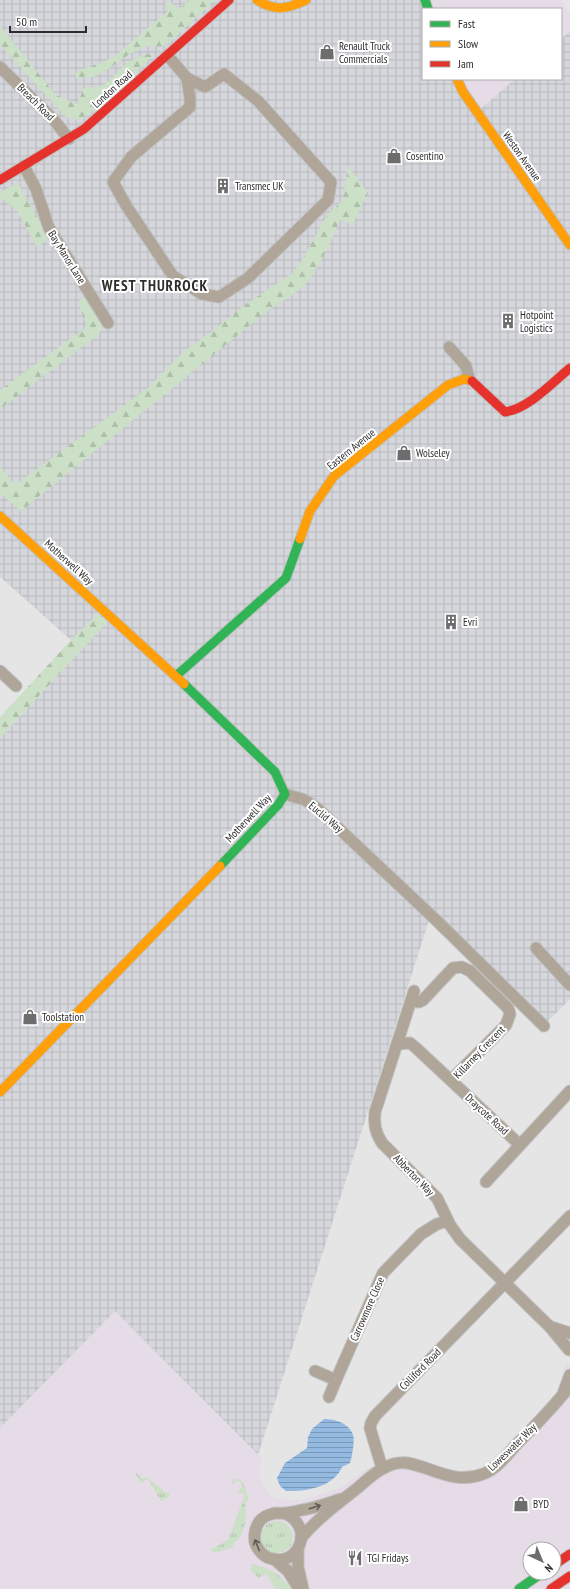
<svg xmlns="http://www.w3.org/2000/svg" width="570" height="1589" viewBox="0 0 570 1589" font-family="'PT Sans Narrow',sans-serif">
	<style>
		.commercial { fill: #e6dce7; fill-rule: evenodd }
		.industrial { fill: url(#industrial-grid) }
		.grass { fill: url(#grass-tufts) }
		.forest { fill: url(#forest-firs) }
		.water { fill: url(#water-rules) }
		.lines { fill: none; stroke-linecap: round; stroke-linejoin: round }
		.street-casing { stroke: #c0c0c1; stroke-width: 13 }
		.fast-casing { stroke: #c0c0c1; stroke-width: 11 }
		.slow-casing { stroke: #c0c0c1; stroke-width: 11 }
		.jam-casing { stroke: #c0c0c1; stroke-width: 11 }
		.street { stroke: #afa599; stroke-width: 11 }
		.fast { stroke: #30b455; stroke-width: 9 }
		.slow { stroke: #ff9f0a; stroke-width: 9 }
		.jam { stroke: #e5322d; stroke-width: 9 }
		.oneway { stroke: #615d59 }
		.labels { text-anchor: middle; stroke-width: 4; stroke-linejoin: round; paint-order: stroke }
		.poi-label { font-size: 11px; fill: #2d2d2e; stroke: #fff; text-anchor: start }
		.street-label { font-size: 11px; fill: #2d2d2e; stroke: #fff }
		.district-label { font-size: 15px; font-weight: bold; letter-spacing: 1px; fill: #2d2d2e; stroke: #fff }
	</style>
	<defs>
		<pattern id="industrial-grid" width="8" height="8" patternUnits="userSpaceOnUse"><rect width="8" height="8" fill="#d5d7dc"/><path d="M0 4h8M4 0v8" fill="none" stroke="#b7b9bd"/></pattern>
		<pattern id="grass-tufts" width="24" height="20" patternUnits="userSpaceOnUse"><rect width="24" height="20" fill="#cbe0c6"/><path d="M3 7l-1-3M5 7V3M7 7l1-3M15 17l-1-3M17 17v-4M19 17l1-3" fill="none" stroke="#afc0aa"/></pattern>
		<pattern id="forest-firs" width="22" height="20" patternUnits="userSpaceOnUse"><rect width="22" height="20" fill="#cbe0c6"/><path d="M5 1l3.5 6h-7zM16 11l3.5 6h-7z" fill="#afc0aa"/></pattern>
		<pattern id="water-rules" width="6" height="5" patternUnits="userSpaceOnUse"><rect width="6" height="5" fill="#94bae2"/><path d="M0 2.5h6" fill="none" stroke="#7998b8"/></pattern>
	</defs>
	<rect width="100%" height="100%" fill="#e5e5e6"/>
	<!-- commercial -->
	<g class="commercial">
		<polygon points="425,0 561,0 570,13 570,31 561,39 561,9 429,9"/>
		<polygon points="457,79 515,79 477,112"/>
		<path d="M115 1311 263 1459 260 1466 259 1475 267 1491 275 1498 288 1500H303L322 1494 343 1486 364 1470 384 1461 405 1456 446 1468 463 1472 484 1467 557 1394 566 1362 570 1365V1589H0V1428ZM530 1549H554V1573H530Z"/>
	</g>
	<!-- industrial -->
	<polygon class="industrial" points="0,0 425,0 423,9 423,79 457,79 477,112 515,79 561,79 561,39 570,31 570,999 548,1021 432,911 258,1455 115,1311 0,1428 0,738 108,621 99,613 71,640 0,577"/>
	<!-- grass -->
	<g class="grass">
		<path d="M134 1471 143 1479 146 1477C153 1481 161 1491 169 1493V1497L161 1501 148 1479 141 1483Z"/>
		<path d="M235 1479H239L242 1481 245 1487 249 1501 245 1502C247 1517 246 1536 232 1545L234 1547 216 1553 210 1550 228 1540 245 1495 237 1492 243 1486 238 1480 232 1485V1481Z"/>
		<circle cx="277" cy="1537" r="16"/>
		<path d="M251 1564C269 1567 281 1574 291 1589H275L267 1574 259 1578 252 1572Z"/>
	</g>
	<!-- forest -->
	<g class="forest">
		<path d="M190 0H215L166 45C161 47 156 46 151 46 146 46 141 49 136 51 114 61 103 81 76 78V72L79 70 104 62 117 54 168 11 164 5 170 1 178 10Z"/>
		<polygon points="0,26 56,95 77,104 84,88 103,86 128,62 138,57 148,54 154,55 112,95 81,120 67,118 0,45"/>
		<path d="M348 166 368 193 353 224 340 220C331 241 322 263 308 281 298 293 283 301 270 309L21 511 0 493V466L12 482H19L148 388 183 352 215 329 246 304 293 273 305 255 327 215 343 200Z"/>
		<polygon points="18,183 49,239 37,247 16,209 0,198 1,192"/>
		<polygon points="87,295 105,324 99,334 0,409 0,390 84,329 86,324 78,301"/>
		<polygon points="99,613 108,621 0,738 0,717 71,640"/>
	</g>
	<!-- water -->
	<path class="water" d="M324 1419C335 1419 349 1423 353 1435 355 1440 352 1457 350 1463L342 1467C334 1487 305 1492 286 1491L280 1486 277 1478 285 1463 307 1448 308 1437 312 1429Z"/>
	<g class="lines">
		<defs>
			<g id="street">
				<polyline points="168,56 187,78 205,87 224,74 258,101 331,182 328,200 248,278 219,297 202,294 173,276 127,207 113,182 131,157 190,107 190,99 187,78"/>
				<polyline points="0,67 54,120 69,139"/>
				<polyline points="24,166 36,189 49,228 108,323"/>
				<polyline points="449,347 466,366 469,379"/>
				<polyline points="0,671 16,686"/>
				<polyline points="285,794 305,800 317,808 436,920 544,1026"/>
				<polyline points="536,948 570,985"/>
				<path d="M414 991 375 1112C374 1124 375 1132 382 1143L437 1198 450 1225 460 1239 550 1327 569 1350"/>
				<polyline points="411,1001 419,1002 423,1000 453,968 462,967 470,971 508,1008 510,1014 506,1025 451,1080"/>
				<polyline points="397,1044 410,1043 415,1047 520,1145"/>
				<polyline points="486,1182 570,1091"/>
				<polyline points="551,1327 570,1333"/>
				<polyline points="315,1371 336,1380 383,1273 421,1234 437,1224 448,1221"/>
				<polyline points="564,1391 570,1375"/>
				<polyline points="329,1397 336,1380"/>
				<polyline points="382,1468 370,1428 371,1423 375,1416 570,1216"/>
				<path d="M284 1513C316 1526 299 1569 269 1558 263 1556 259 1551 256 1545 253 1538 255 1528 259 1522 262 1518 267 1515 272 1514 276 1512 280 1514 284 1513 290 1513 297 1511 302 1510 315 1508 328 1503 341 1499"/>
				<path d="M301 1538C317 1519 336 1505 355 1490 365 1482 373 1473 384 1468 391 1464 399 1462 407 1463 435 1468 454 1485 483 1474 497 1469 507 1455 517 1444 536 1425 554 1406 570 1386"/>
				<polyline points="298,1549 298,1567 303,1589"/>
				<polyline points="274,1559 288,1571 299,1589"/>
			</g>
			<g id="fast">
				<polyline points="425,0 428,9"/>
				<polyline points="176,676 286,578 300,539"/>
				<polyline points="184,684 275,772 285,794 278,805 220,866"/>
				<polyline points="519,1589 542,1573"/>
			</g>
			<g id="slow">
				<path d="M257 0C276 12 287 9 306 0"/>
				<polyline points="457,79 463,92 570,245"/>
				<polyline points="0,516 184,684"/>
				<polyline points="300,539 310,511 334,476 448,385 464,379 472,381"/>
				<polyline points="0,1092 220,866"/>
			</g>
			<g id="jam">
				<polyline points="0,180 84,129 229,0"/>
				<path d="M472 381 505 412C528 409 553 382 570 368"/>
				<polyline points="554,1565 570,1554"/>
				<polyline points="551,1589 570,1576"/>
			</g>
		</defs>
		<!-- street casing -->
		<use href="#street" class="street-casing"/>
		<!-- fast casing -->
		<use href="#fast" class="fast-casing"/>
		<!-- slow casing -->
		<use href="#slow" class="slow-casing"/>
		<!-- jam casing -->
		<use href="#jam" class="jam-casing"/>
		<!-- street -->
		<use href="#street" class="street"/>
		<!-- fast -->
		<use href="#fast" class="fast"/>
		<!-- slow -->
		<use href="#slow" class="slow"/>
		<!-- jam -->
		<use href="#jam" class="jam"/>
	</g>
	<!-- one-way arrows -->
	<defs><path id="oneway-shaft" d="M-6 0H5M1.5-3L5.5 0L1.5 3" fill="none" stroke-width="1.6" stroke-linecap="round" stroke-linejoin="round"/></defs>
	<g class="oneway">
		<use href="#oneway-shaft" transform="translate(315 1507) rotate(-17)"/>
		<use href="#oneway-shaft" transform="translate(257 1545) rotate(-112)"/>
	</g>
	<!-- icons -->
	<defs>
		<symbol id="shop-bare" viewBox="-9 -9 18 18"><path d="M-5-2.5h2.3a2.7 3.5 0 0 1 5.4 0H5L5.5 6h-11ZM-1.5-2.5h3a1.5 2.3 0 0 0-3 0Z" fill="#6d6d6e" stroke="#fff" stroke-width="2.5" paint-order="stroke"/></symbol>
		<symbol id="building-bare" viewBox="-9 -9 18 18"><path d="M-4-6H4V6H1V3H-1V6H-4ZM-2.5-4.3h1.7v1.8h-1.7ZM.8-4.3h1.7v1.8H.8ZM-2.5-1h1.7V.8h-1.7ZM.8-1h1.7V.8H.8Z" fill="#6d6d6e" stroke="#fff" stroke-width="2.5" paint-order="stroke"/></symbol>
		<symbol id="restaurant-bare" viewBox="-9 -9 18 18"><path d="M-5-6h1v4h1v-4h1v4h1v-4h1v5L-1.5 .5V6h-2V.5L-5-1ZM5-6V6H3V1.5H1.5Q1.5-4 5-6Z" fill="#6d6d6e" stroke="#fff" stroke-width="2.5" paint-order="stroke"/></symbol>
	</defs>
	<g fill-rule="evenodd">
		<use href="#shop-bare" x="316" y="41" width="22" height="22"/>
		<use href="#shop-bare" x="383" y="145" width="22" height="22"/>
		<use href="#building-bare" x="212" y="175" width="22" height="22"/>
		<use href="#building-bare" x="497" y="310" width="22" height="22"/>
		<use href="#shop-bare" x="393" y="442" width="22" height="22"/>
		<use href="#building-bare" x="440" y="611" width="22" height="22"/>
		<use href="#shop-bare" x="19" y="1006" width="22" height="22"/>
		<use href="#shop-bare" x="510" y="1493" width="22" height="22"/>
		<use href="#restaurant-bare" x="344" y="1547" width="22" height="22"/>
	</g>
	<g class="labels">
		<!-- poi labels -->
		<g class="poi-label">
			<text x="339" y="50">Renault Truck<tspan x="339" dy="13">Commercials</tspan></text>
			<text x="406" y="160">Cosentino</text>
			<text x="235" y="190">Transmec UK</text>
			<text x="520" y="319">Hotpoint<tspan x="520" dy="13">Logistics</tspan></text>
			<text x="416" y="457">Wolseley</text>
			<text x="463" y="626">Evri</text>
			<text x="42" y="1021">Toolstation</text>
			<text x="533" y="1508">BYD</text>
			<text x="367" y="1562">TGI Fridays</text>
		</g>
		<!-- street labels -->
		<g class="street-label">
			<text transform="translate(112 89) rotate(-42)" y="4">London Road</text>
			<text transform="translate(36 102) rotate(45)" y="4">Breach Road</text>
			<text transform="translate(522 156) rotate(55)" y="4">Weston Avenue</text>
			<text transform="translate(67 257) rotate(58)" y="4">Bay Manor Lane</text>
			<text transform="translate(351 449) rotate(-39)" y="4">Eastern Avenue</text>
			<text transform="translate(69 562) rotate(42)" y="4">Motherwell Way</text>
			<text transform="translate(326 817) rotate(40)" y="4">Euclid Way</text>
			<text transform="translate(248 818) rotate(-47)" y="4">Motherwell Way</text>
			<text transform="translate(479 1052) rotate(-46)" y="4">Killarney Crescent</text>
			<text transform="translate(487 1114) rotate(43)" y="4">Draycote Road</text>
			<text transform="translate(414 1175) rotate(46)" y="4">Abberton Way</text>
			<text transform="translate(367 1309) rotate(-66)" y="4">Carrowmore Close</text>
			<text transform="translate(420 1369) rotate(-45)" y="4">Colliford Road</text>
			<text transform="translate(512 1447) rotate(-44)" y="4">Loweswater Way</text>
		</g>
		<!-- district labels -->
		<g class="district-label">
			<text x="155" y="291">WEST THURROCK</text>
		</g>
	</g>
	<!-- legend -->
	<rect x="422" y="8" width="140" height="72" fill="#ffffff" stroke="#ababab"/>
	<rect x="430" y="21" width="20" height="6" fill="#30b455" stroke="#ababab"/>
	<text x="458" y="28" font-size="12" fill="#2d2d2e">Fast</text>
	<rect x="430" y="41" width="20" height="6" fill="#ff9f0a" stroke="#ababab"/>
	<text x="458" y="48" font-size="12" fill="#2d2d2e">Slow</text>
	<rect x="430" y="61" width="20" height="6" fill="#e5322d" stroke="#ababab"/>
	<text x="458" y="68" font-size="12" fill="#2d2d2e">Jam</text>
	<!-- north arrow -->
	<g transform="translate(542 1561) rotate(136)"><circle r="19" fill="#ffffff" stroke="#ababab"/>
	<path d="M0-3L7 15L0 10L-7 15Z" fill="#6d6d6e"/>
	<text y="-6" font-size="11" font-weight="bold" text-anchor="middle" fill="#2d2d2e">N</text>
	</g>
	<!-- scale -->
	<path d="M10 26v6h76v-6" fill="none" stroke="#2d2d2e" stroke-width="2"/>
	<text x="16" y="26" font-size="12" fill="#2d2d2e" stroke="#ffffff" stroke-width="3" paint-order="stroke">50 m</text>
</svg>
